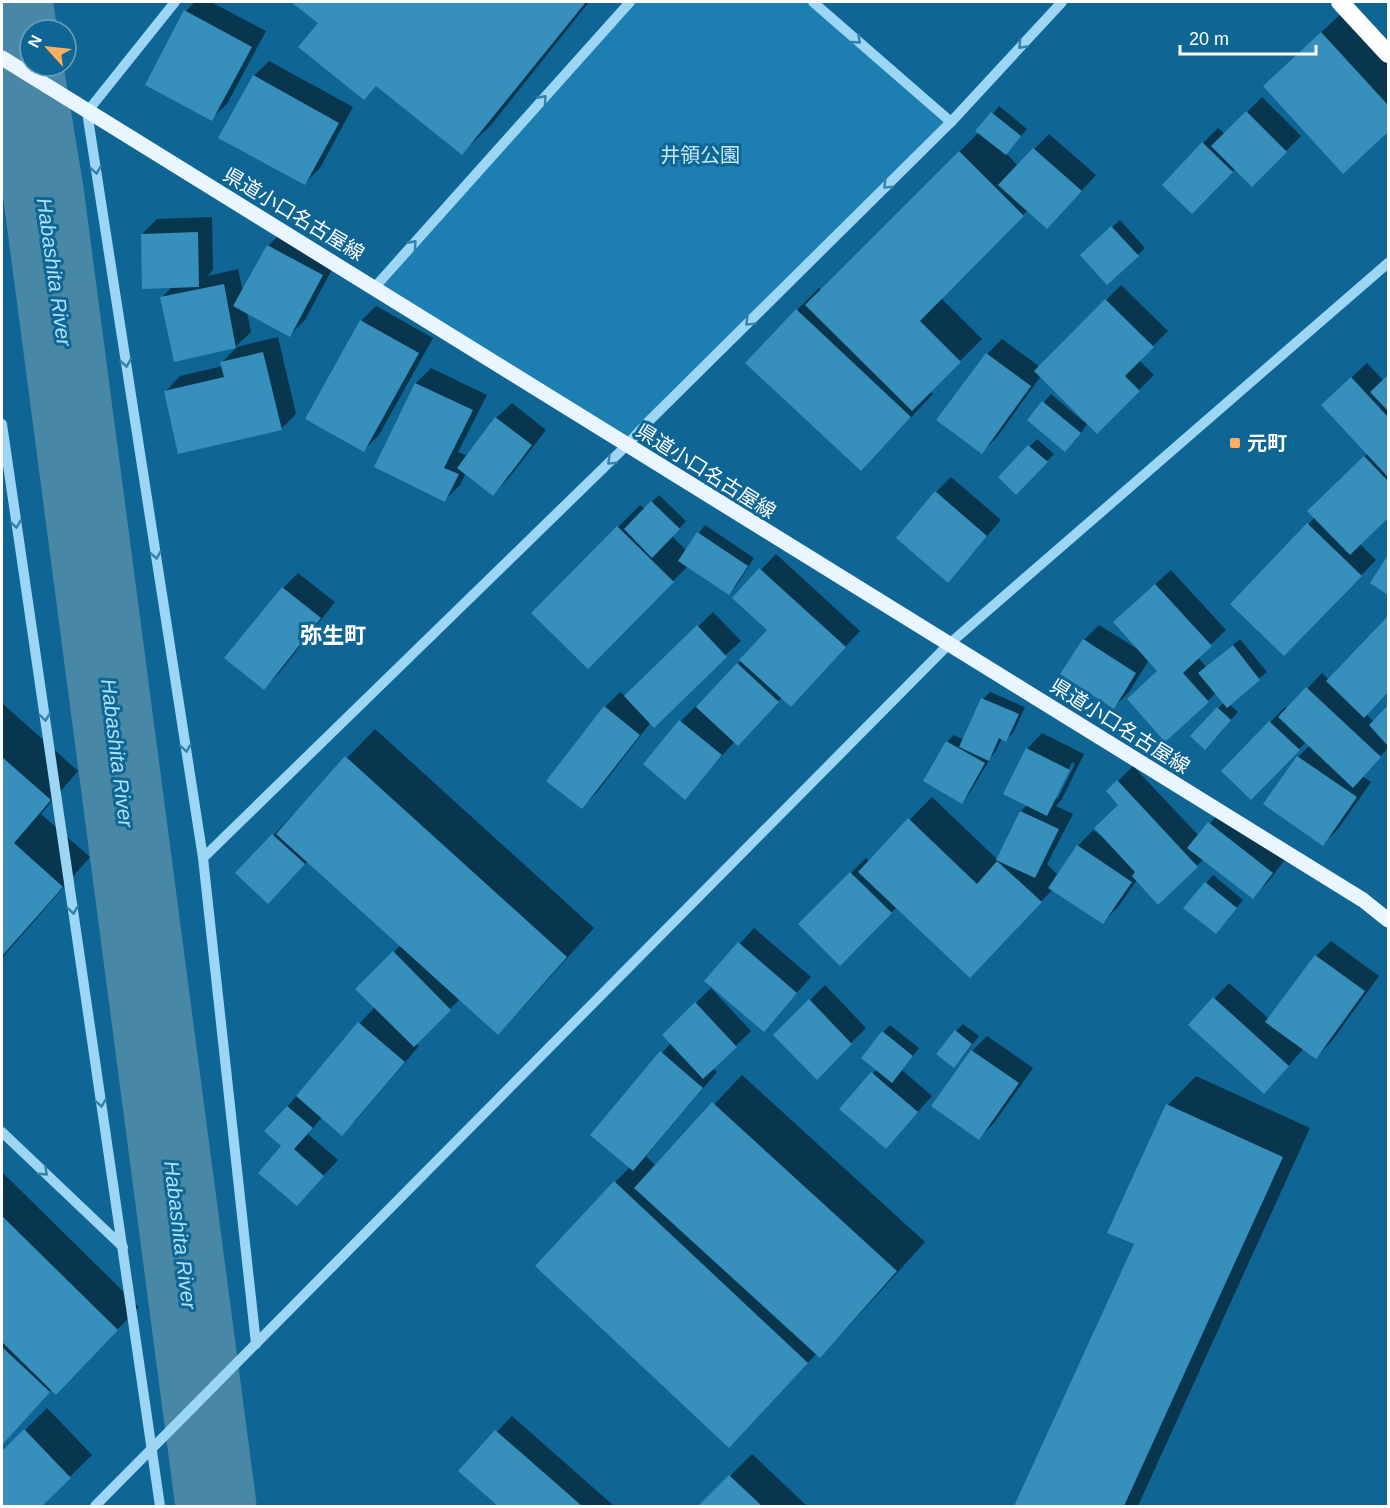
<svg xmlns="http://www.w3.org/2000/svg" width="1390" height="1508" viewBox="0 0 1390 1508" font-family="Helvetica,'Noto Sans JP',sans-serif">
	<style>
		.green { fill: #1d7fb1 }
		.shadow { fill: #0007; fill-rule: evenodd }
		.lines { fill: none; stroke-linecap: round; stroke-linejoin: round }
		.river { stroke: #4987a7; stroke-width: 81 }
		.building { fill: #378fbc }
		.minor { stroke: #9cd6f4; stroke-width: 10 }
		.major { stroke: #e9f6ff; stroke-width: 15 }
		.highway { stroke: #fff; stroke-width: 18 }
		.oneway { stroke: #3281ab }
		.poi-dot { fill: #ffaf5f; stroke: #0f6593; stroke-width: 2 }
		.labels { text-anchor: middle; stroke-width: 6; stroke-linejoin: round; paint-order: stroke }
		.park-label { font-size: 20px; fill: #c4eafe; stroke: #0f6593 }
		.street-label { font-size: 20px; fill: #fff; stroke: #0f6593 }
		.poi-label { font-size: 20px; font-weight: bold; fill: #fff; stroke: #0f6593; text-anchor: start }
		.water-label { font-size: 21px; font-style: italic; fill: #ace1fb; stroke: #0f6593 }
		.quarter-label { font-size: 22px; font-weight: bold; fill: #fff; stroke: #0f6593 }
	</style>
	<rect width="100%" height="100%" fill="#0f6593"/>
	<!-- green -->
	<polygon class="green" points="630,2 813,2 951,122 626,446 374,288"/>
	<!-- shadow -->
	<g class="shadow">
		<polygon points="195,2 211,2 266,31 227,104 211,119 147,84 186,11"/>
		<polygon points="294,2 589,2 491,125 462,153 377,85 364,98 320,23"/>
		<polygon points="1344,11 1388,59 1388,130 1343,172 1287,64"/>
		<polygon points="269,61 353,107 320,168 305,183 254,76"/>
		<polygon points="1262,97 1301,136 1252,185 1236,168 1192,212 1203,143 1218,128 1225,134"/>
		<polygon points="999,106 1027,129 1006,153 1018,166 1049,134 1096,175 1062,212 1028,210 941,298 982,339 930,391 933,394 883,447 797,310 819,288 822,291 979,132"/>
		<polygon points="212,217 213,270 208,276 238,269 243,292 268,246 283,231 337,260 305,320 290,335 247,312 251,332 235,347 162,297 173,286 142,234 157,219"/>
		<polygon points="1120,220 1145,248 1108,283 1082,255"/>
		<polygon points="1121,285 1168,331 1139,360 1154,375 1097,432 1088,423 1073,443 1029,420 1051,394 1084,422 1085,420 1041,376 997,437 982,452 987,354 1002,339 1040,367"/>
		<polygon points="376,306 433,338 379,435 364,450 361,321"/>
		<polygon points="278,337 296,414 281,429 165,392 180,376 223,366 222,362 237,347"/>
		<polygon points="1367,363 1383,380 1388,375 1388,516 1360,544 1376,560 1299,639 1232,604 1315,517 1309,511 1368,453 1338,390"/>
		<polygon points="431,368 487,395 458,452 468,456 496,418 512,403 546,430 508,479 493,494 466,473 460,485 445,500 376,467 416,383"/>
		<polygon points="1037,439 1054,454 1016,493 1000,477"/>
		<polygon points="951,477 1001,520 948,581 936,492"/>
		<polygon points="659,495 686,521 672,536 686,550 705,525 754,558 736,586 728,593 688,566 588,667 533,613 640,505 645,509"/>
		<polygon points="776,554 860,631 791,705 782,697 753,729 735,741 685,798 645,763 681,721 696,706 698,707 769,630 734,598"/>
		<polygon points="1171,570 1226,630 1198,657 1206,667 1240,639 1267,672 1229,704 1238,712 1212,740 1192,736 1224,702 1216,692 1208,701 1159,671 1149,660 1129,692 1114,707 1084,640 1099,625 1139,650 1130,607"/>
		<polygon points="298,573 335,602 279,673 264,688 283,588"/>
		<polygon points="713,612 741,641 651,722 597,792 582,807 605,707 620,692 626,697"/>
		<polygon points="1388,618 1388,691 1366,714 1374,722 1388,707 1388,748 1362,776 1371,782 1338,829 1323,844 1265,803 1298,757 1310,745 1306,742 1251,798 1223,771 1285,707 1288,709 1322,673 1329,680"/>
		<polygon points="990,692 1025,707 1013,733 1006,740 1002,738 996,751 991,757 969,794 962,802 947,742 954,735 964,740 983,699"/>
		<polygon points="2,703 78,771 41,814 90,857 2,958"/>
		<polygon points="375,729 594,928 526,1004 498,1033 460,999 416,1043 419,1046 357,1119 342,1134 322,1117 308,1134 338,1160 297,1204 284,1146 266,1131 359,1024 375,1007 357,989 401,945 308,861 283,887 237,873"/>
		<path d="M1042 733 1084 754 1062 799 1056 806 1073 814 1047 864 1058 875 1078 846 1093 830 1103 837 1120 804 1108 791 1133 766 1199 836 1224 808 1287 857 1268 882 1252 897 1204 859 1158 902 1137 880 1118 907 1103 922 1053 889 992 954 897 907 840 964 800 924 866 858 869 861 932 797 998 860 1021 811 1028 804 1027 749ZM1072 762 1075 764 1058 798H1055Z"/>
		<polygon points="1213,875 1243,900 1223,925 1185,908"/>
		<polygon points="754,928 811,977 764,1030 706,981"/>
		<polygon points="1331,941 1379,976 1331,1042 1316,1057 1304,1048 1279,1077 1190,1025 1229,983 1269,1019 1316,956"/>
		<polygon points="825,985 866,1028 817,1077 775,1035"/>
		<polygon points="711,988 751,1031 713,1068 717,1072 646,1156 656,1166 742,1075 925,1242 848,1327 820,1356 817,1353 757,1417 615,1182 630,1167 592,1134 671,1043 664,1035"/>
		<polygon points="963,1024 979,1036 961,1059 956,1031"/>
		<polygon points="890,1025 919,1048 902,1070 932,1096 886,1147 841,1109 877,1069 883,1032"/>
		<polygon points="987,1036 1033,1068 994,1123 979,1138 972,1051"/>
		<polygon points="1196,1076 1310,1128 1138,1506 1015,1506 1136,1244 1109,1232 1168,1105"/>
		<polygon points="2,1172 139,1307 78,1371 52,1389 2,1444"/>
		<polygon points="47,1408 92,1455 40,1506 2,1506 2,1453"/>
		<polygon points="512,1416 614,1506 500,1506 460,1471"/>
		<polygon points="752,1454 807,1506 700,1506"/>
	</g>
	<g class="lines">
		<!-- river -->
		<polyline class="river" points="12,2 43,190 216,1506"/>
	</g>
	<!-- building -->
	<g class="building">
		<polygon points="291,2 586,2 462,155 376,86 364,100 298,47 318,23"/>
		<polygon points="184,10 252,47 212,121 145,85"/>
		<polygon points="1321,32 1388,105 1388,132 1343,174 1263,86"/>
		<polygon points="253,75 339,123 305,185 218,138"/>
		<polygon points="1246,111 1287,152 1252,187 1211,146"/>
		<polygon points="991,112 1021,136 1006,155 975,131"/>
		<polygon points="1202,142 1233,172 1192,214 1162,185"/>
		<polygon points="1033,148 1082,191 1047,229 998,185"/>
		<polygon points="959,151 1024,216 920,321 961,362 912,411 805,305"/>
		<polygon points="1111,226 1139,256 1107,285 1080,255"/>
		<polygon points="198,232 199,287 142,289 141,234"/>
		<polygon points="267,245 323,275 290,337 233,306"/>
		<polygon points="224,284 236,348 174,362 160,297"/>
		<polygon points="1105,299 1154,347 1125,376 1140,391 1097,434 1034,371"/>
		<polygon points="796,309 911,417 861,471 745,363"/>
		<polygon points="360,320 419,353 364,452 305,419"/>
		<polygon points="263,352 282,430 178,454 164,391 224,377 220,362"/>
		<polygon points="986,353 1031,386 982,454 936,420"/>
		<polygon points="1388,375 1388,411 1370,392"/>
		<polygon points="1351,377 1388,417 1388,477 1321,405"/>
		<polygon points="415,383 473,410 444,468 459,474 445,502 374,467"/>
		<polygon points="1042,401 1081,433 1065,452 1027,420"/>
		<polygon points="495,417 532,445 493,496 457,468"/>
		<polygon points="1028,445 1048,462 1016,495 998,477"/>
		<polygon points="1364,456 1388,481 1388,518 1350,555 1307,511"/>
		<polygon points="935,491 987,536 948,583 896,538"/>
		<polygon points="651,501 680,529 652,558 624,529"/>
		<polygon points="1307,523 1362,576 1284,656 1230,604"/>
		<polygon points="617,526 674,582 588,669 531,613"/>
		<polygon points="697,532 748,566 729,595 678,561"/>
		<polygon points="1388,555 1388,595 1370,583"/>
		<polygon points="759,568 846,647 791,707 739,660 767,630 732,598"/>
		<polygon points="1155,584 1212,646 1183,673 1209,702 1165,742 1127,699 1157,671 1113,622"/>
		<polygon points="282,587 321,618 264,690 224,658"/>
		<polygon points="1388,616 1388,692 1364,718 1326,681"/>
		<polygon points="697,625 727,657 654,728 624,696"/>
		<polygon points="1083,639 1136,673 1114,709 1060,674"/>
		<polygon points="1233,645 1260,680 1227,708 1198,673"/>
		<polygon points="737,663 779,702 738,746 696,707"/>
		<polygon points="1306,687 1381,757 1353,788 1278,717"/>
		<polygon points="981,698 1019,714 1006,742 999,738 989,761 959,747"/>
		<polygon points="1388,705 1388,746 1369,725"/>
		<polygon points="604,706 640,735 582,809 546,781"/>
		<polygon points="1217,707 1231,720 1205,750 1190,736"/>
		<polygon points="679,720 722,755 685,800 643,764"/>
		<polygon points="1269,721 1300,750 1251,800 1221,771"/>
		<polygon points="946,741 985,763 962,804 923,781"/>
		<polygon points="1026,748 1070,770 1047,816 1003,794"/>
		<polygon points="345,756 567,957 498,1035 276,834"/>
		<polygon points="1297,756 1357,797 1323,846 1263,804"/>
		<polygon points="2,757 51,800 14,843 63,887 2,956"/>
		<polygon points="1117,780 1198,867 1158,905 1132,876 1135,872 1094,828 1118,805 1106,791"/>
		<polygon points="1020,811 1059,829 1035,878 996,860"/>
		<polygon points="908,818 977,884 997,861 1042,902 970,978 858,872"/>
		<polygon points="1208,822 1273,873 1253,899 1187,848"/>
		<polygon points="272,834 305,864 268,904 235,873"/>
		<polygon points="1077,845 1132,882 1103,924 1048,888"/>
		<polygon points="850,872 892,913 840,966 798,924"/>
		<polygon points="1205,882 1237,908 1216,934 1183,908"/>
		<polygon points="738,942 797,993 764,1032 704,981"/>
		<polygon points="393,951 451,1010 414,1047 355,989"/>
		<polygon points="1315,955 1365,991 1316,1059 1265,1022"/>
		<polygon points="1213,997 1289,1066 1264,1094 1188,1025"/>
		<polygon points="809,999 852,1044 817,1080 773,1035"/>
		<polygon points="695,1002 737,1047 703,1079 662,1035"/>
		<polygon points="358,1022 405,1062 342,1136 296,1096"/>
		<polygon points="955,1030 972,1044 954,1068 936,1054"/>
		<polygon points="882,1031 913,1056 892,1083 861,1058"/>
		<polygon points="971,1050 1019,1083 979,1140 931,1106"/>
		<polygon points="660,1051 703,1088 633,1171 590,1135"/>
		<polygon points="871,1072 918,1112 886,1149 839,1109"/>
		<polygon points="712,1102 897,1271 820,1358 634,1188"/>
		<polygon points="1166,1104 1283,1157 1124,1506 1014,1506 1134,1244 1107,1233"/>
		<polygon points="287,1106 313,1128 294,1149 324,1176 297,1206 258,1173 281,1146 264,1131"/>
		<polygon points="614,1181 808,1363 729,1448 535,1266"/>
		<polygon points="2,1216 118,1330 56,1395 2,1342"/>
		<polygon points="2,1347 50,1392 2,1445"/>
		<polygon points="24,1429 71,1478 42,1506 2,1506 2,1451"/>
		<polygon points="495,1430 582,1506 498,1506 458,1471"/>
		<polygon points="729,1475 762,1506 698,1506"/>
	</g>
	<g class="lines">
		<!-- minor -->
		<g class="minor">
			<polyline points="175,2 87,112 203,858 256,1344"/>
			<polyline points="813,2 951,122"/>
			<polyline points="374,288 630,2"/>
			<polyline points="2,424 160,1506"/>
			<polyline points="203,858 626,446 648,422 951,122 1062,2"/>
			<polyline points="2,1132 123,1247"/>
			<polyline points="95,1506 948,645 1388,263"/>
		</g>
		<!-- major -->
		<polyline class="major" points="2,58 1363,900 1388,920"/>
		<!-- highway -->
		<polyline class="highway" points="1340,2 1388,54"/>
	</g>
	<!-- one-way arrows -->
	<defs><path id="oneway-chevron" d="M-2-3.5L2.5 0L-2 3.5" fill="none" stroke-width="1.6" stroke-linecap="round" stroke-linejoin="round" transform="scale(1.5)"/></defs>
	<g class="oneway">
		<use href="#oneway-chevron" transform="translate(857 40) rotate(41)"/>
		<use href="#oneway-chevron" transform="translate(1022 45) rotate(133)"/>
		<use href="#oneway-chevron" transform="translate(543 99) rotate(-48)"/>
		<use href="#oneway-chevron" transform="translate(96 170) rotate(81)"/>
		<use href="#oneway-chevron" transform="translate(887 185) rotate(135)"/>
		<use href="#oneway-chevron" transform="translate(413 244) rotate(-48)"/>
		<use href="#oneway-chevron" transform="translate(749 322) rotate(135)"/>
		<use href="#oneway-chevron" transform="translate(126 363) rotate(81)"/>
		<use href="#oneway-chevron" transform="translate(611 461) rotate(136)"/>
		<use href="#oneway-chevron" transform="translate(16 524) rotate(82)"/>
		<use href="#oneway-chevron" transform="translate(156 555) rotate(81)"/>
		<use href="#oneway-chevron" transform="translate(45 717) rotate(82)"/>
		<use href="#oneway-chevron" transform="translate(186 748) rotate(81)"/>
		<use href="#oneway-chevron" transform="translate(73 910) rotate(82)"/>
		<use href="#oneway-chevron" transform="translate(101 1103) rotate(82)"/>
		<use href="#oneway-chevron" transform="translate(44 1172) rotate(43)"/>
	</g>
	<!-- markers -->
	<rect class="poi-dot" x="1229" y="437" width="12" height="12" rx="3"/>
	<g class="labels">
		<!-- park labels -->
		<g class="park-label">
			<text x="700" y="162">井領公園</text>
		</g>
		<!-- street labels -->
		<g class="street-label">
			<text transform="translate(294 214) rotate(31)" y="7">県道小口名古屋線</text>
			<text transform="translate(706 471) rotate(32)" y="7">県道小口名古屋線</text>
			<text transform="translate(1120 726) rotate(32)" y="7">県道小口名古屋線</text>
		</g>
		<!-- poi labels -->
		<g class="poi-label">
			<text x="1247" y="450">元町</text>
		</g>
		<!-- water labels -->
		<g class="water-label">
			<text transform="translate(54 272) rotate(82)" y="7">Habashita River</text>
			<text transform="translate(117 753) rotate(83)" y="7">Habashita River</text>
			<text transform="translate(180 1235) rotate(83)" y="7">Habashita River</text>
		</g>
		<!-- quarter labels -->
		<g class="quarter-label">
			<text x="333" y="643">弥生町</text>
		</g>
	</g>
	<!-- border -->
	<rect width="1390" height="1508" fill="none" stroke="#ffffff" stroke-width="6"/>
	<!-- north arrow -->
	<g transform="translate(48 48) rotate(297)"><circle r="28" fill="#0f6593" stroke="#6fa3be" stroke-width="1.5"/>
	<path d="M0-4.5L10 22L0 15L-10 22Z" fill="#ffaf5f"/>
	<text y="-9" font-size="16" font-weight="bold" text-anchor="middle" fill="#ffffff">N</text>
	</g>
	<!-- scale -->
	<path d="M1180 45v9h136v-9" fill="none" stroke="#ffffff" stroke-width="3"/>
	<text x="1189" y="45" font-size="18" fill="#ffffff" stroke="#0f6593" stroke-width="4.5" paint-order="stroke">20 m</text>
</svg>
